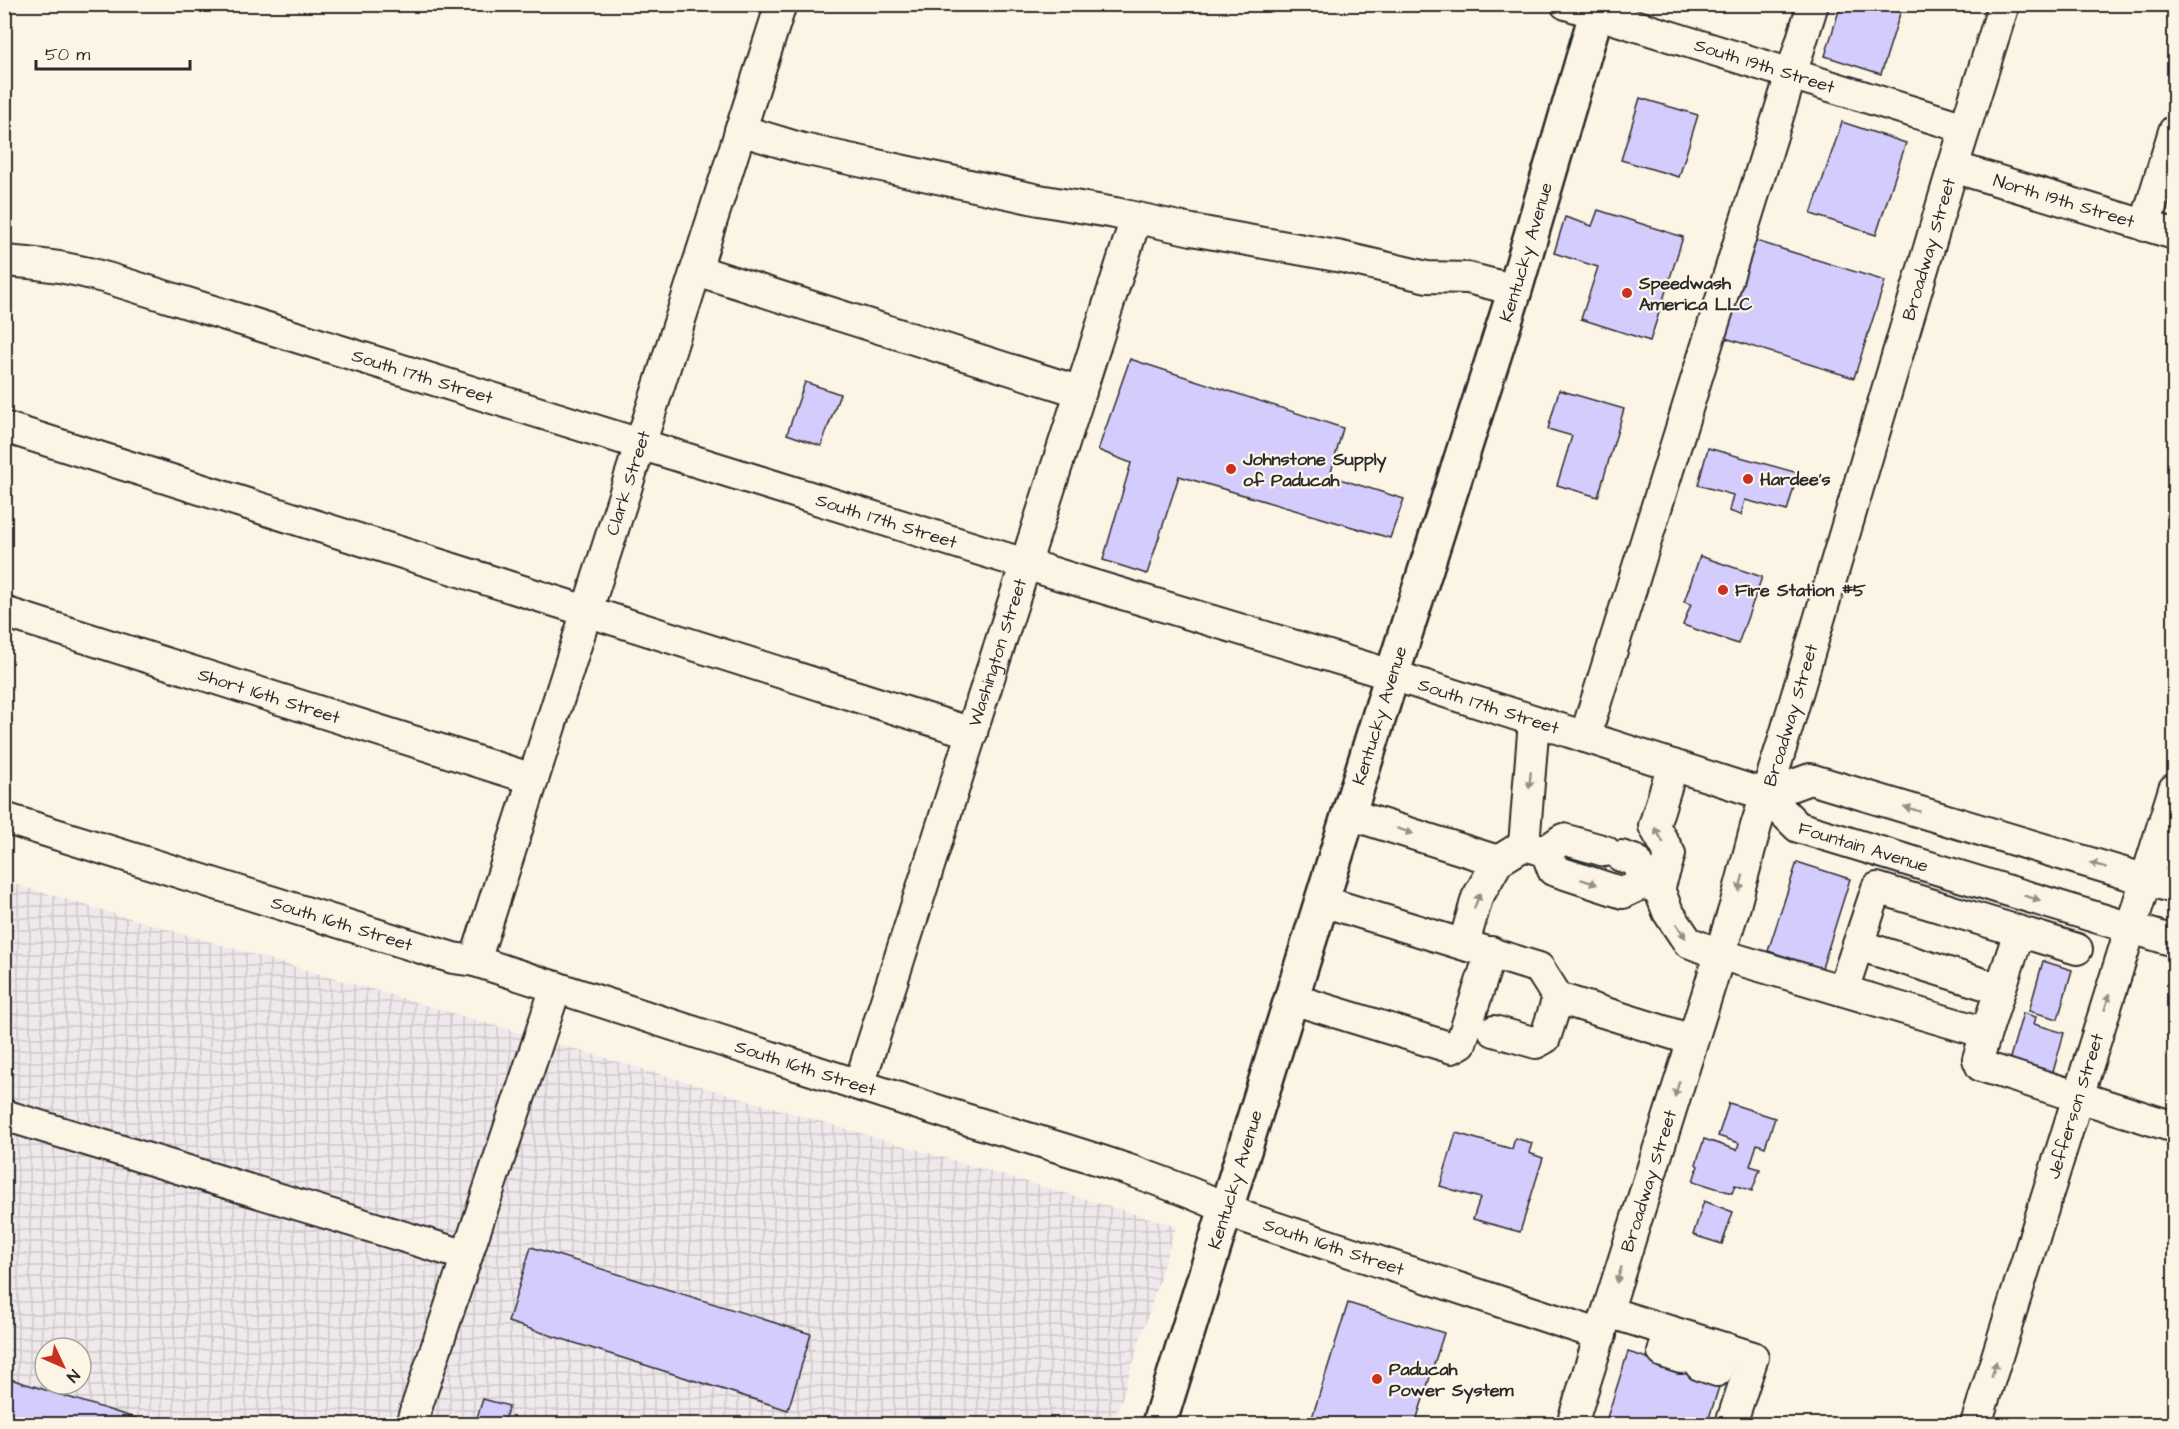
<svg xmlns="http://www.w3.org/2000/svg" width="2179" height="1429" viewBox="0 0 2179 1429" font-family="'Architects Daughter',sans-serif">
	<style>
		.industrial { fill: url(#industrial-grid); fill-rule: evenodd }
		.building { fill: #d5ccfe; stroke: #2b2b2b; stroke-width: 1.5 }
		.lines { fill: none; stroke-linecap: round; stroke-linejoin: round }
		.minor-casing { stroke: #2b2b2b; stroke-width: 34 }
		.major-casing { stroke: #2b2b2b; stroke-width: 38 }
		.minor { stroke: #fcf5e5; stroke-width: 30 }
		.major { stroke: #fcf5e5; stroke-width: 33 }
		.oneway { fill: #949088 }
		.poi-dot { fill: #c8321e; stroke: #fcf5e5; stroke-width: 2 }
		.labels { text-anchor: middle; stroke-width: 4.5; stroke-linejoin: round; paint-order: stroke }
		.street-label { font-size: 18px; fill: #2b2b2b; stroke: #fcf5e5 }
		.poi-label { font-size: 18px; font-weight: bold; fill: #2b2b2b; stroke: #fcf5e5; text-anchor: start }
	</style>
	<defs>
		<pattern id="industrial-grid" width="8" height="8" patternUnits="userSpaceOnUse" patternTransform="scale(1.5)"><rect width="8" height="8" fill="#f0e9ec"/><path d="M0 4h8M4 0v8" fill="none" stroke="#cec8cb"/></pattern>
	</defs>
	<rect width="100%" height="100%" fill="#fcf5e5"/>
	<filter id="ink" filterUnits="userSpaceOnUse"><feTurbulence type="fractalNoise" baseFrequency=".0167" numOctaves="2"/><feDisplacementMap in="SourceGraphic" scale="12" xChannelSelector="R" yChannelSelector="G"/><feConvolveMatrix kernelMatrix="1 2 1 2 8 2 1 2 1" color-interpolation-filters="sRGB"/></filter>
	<g filter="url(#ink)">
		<!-- industrial -->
		<path class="industrial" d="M4 881 1176 1226 1114 1424H5ZM45 1348H81V1384H45Z"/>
		<!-- building -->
		<g class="building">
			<polygon points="1841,4 1903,4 1881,74 1825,56"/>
			<polygon points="1640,98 1698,115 1679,177 1621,160"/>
			<polygon points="1842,122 1906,143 1876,235 1811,214"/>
			<polygon points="1598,210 1683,237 1650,341 1581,319 1598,267 1554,253 1565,217 1592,226"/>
			<polygon points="1753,240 1885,281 1854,378 1722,337"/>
			<polygon points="1130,359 1343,428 1330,476 1404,499 1390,538 1179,476 1147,574 1103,560 1131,463 1098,450"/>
			<polygon points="805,382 840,394 821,446 787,434"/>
			<polygon points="1559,390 1624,409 1598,497 1557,485 1572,436 1548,429"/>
			<polygon points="1708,448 1798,473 1787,511 1745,500 1741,515 1729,511 1733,495 1698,485"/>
			<polygon points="1700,556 1762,577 1738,644 1683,625 1691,604 1684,602"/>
			<polygon points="1797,862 1850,879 1822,968 1768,951"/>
			<polygon points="2043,961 2072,970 2058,1019 2029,1011"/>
			<polygon points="2023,1013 2036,1017 2034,1024 2064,1033 2053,1072 2021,1063 2018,1071 2007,1068"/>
			<polygon points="1729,1103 1775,1118 1765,1147 1757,1144 1750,1166 1760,1169 1752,1191 1735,1185 1732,1193 1693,1181 1698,1166 1696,1164 1704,1139 1737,1150 1739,1143 1718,1136"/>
			<polygon points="1456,1133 1512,1149 1515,1138 1532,1143 1529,1153 1543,1158 1520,1232 1473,1219 1480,1198 1440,1186"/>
			<polygon points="1704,1201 1733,1212 1722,1244 1693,1235"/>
			<polygon points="531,1247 811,1334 788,1410 508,1322"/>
			<polygon points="1348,1303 1444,1333 1415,1424 1310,1424"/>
			<polygon points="1628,1352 1721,1381 1707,1424 1605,1424"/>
			<polygon points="4,1377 154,1424 4,1424"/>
			<polygon points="483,1399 509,1406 503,1424 475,1424"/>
		</g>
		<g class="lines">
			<defs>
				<g id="minor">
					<path id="s1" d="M1566 4 1965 128"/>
					<polyline points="740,130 803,149 1039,200 1115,213 1192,230 1342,257 1427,277 1468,278 1515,290"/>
					<path id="s2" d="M1953 167 2174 234"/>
					<polyline points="2145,226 2174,131"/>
					<path id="s3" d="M4 261C40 263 73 268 107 278L1086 583 1392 675 1766 795 1798 827 2174 941"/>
					<polyline points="696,270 1081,392"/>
					<polyline points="4,427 972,733"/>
					<path id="s4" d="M4 612 533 779"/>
					<polyline points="1585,737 1813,4"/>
					<polyline points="1673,765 1654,826 1670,854 1659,889 1668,912 1688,942 1719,954 1986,1033 2019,932"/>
					<polyline points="1766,795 1810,779 2174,888"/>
					<polyline points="1349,814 1498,861"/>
					<path id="s5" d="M4 818 453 958 475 961C633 1013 791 1063 949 1114 1049 1145 1153 1172 1247 1218L1601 1335"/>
					<polyline points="1524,845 1534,721"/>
					<polyline points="1546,851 1553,870 1623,893 1644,883 1659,889"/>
					<polyline points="1546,851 1563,839 1605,851"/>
					<polyline points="1621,856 1636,861 1644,883"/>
					<polyline points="1322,901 1539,968 1558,998 1692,1040"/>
					<polyline points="1464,943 1477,898 1498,861 1524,845 1546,851"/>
					<polyline points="1858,945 2000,989"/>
					<path id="s6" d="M475 961 781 4"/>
					<polyline points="1843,990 1877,888 2077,949"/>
					<polyline points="1292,999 1452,1048 1461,1043 1491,952"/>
					<polyline points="1494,1031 1536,1043 1545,1038 1558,998"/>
					<polyline points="1986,1033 1978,1059 1981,1066 2174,1127"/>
					<path id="s7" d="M859 1085 1136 218"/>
					<polyline points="4,1115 467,1256"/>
					<polyline points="1608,1312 1753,1357 1731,1424"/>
					<polyline points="1670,1331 1663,1352 1681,1358"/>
					<polyline points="1700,1365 1717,1371 1725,1348"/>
					<polyline points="411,1424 556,987"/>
					<path id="s8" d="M1572 1424 1735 906 1756 826 1782 745 1953 167 2004 4"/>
					<path id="s9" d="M1976 1424 2174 789"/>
				</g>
				<g id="major">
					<path id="s10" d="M1159 1424 1392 675 1515 290 1599 4"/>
				</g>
			</defs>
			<!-- minor casing -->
			<use href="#minor" class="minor-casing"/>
			<!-- major casing -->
			<use href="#major" class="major-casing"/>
			<!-- minor -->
			<use href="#minor" class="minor"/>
			<!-- major -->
			<use href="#major" class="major"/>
		</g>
		<!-- one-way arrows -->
		<defs><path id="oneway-solid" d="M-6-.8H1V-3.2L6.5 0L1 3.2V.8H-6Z" transform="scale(1.5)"/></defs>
		<g class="oneway">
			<use href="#oneway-solid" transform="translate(1530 780) rotate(95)"/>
			<use href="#oneway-solid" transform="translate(1912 809) rotate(-163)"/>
			<use href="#oneway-solid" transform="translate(1405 831) rotate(18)"/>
			<use href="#oneway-solid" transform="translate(1659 835) rotate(-120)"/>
			<use href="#oneway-solid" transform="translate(2098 865) rotate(-163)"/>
			<use href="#oneway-solid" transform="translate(1589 882) rotate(18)"/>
			<use href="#oneway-solid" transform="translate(1741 883) rotate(105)"/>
			<use href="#oneway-solid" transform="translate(2032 898) rotate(17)"/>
			<use href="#oneway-solid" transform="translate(1477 901) rotate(-69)"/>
			<use href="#oneway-solid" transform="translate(1681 931) rotate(57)"/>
			<use href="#oneway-solid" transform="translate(2107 1002) rotate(-73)"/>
			<use href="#oneway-solid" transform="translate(1677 1089) rotate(107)"/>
			<use href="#oneway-solid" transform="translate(1619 1275) rotate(107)"/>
			<use href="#oneway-solid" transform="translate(1994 1369) rotate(-73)"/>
		</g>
	</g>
	<!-- markers -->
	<g class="poi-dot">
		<circle cx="1627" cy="293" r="6"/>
		<circle cx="1231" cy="469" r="6"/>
		<circle cx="1748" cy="479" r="6"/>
		<circle cx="1723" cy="590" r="6"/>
		<circle cx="1377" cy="1379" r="6"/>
	</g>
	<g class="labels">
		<!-- street labels -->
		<g class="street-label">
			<text dy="6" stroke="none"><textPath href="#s1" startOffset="208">South 19th Street</textPath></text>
			<text dy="6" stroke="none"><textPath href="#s2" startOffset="116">North 19th Street</textPath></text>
			<text dy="6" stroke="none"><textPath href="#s8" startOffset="1228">Broadway Street</textPath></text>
			<text dy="6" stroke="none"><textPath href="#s10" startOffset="1228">Kentucky Avenue</textPath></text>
			<text dy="6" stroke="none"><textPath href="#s3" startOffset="435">South 17th Street</textPath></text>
			<text dy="6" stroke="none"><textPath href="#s6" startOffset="502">Clark Street</textPath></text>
			<text dy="6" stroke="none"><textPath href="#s3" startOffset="921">South 17th Street</textPath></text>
			<text dy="6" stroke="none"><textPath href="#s7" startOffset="454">Washington Street</textPath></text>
			<text dy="6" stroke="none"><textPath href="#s4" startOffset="278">Short 16th Street</textPath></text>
			<text dy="6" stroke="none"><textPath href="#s3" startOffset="1551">South 17th Street</textPath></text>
			<text dy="6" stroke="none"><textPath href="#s10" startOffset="742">Kentucky Avenue</textPath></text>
			<text dy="6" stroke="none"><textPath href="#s8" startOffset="742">Broadway Street</textPath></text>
			<text dy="6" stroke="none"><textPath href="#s3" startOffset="1956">Fountain Avenue</textPath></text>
			<text dy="6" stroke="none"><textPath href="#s5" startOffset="354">South 16th Street</textPath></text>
			<text dy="6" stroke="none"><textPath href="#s5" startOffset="840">South 16th Street</textPath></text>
			<text dy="6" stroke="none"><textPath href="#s9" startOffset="333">Jefferson Street</textPath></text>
			<text dy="6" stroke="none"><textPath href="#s10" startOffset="256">Kentucky Avenue</textPath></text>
			<text dy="6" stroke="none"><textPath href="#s8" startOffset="255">Broadway Street</textPath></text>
			<text dy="6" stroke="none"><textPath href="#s5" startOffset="1398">South 16th Street</textPath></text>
		</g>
		<!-- poi labels -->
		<g class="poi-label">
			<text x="1639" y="289">Speedwash<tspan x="1639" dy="21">America LLC</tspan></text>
			<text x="1243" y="465">Johnstone Supply<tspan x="1243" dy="21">of Paducah</tspan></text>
			<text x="1760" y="485">Hardee's</text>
			<text x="1735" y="596">Fire Station #5</text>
			<text x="1389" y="1375">Paducah<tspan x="1389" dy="21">Power System</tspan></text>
		</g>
	</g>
	<!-- margin -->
	<rect width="2179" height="1429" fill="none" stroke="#fcf5e5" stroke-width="24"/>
	<rect x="12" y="12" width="2155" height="1405" fill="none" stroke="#2b2b2b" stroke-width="2" filter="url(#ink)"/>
	<!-- north arrow -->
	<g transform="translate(63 1366) rotate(134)"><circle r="28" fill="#fcf5e5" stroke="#a8a49b" stroke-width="1.5"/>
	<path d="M0-4.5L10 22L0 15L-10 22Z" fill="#c8321e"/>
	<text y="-9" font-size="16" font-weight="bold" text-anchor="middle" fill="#2b2b2b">N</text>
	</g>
	<!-- scale -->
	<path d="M36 60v9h154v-9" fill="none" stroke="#2b2b2b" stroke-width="3"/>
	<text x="45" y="60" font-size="18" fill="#2b2b2b" stroke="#fcf5e5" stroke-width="4.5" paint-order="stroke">50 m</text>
</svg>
